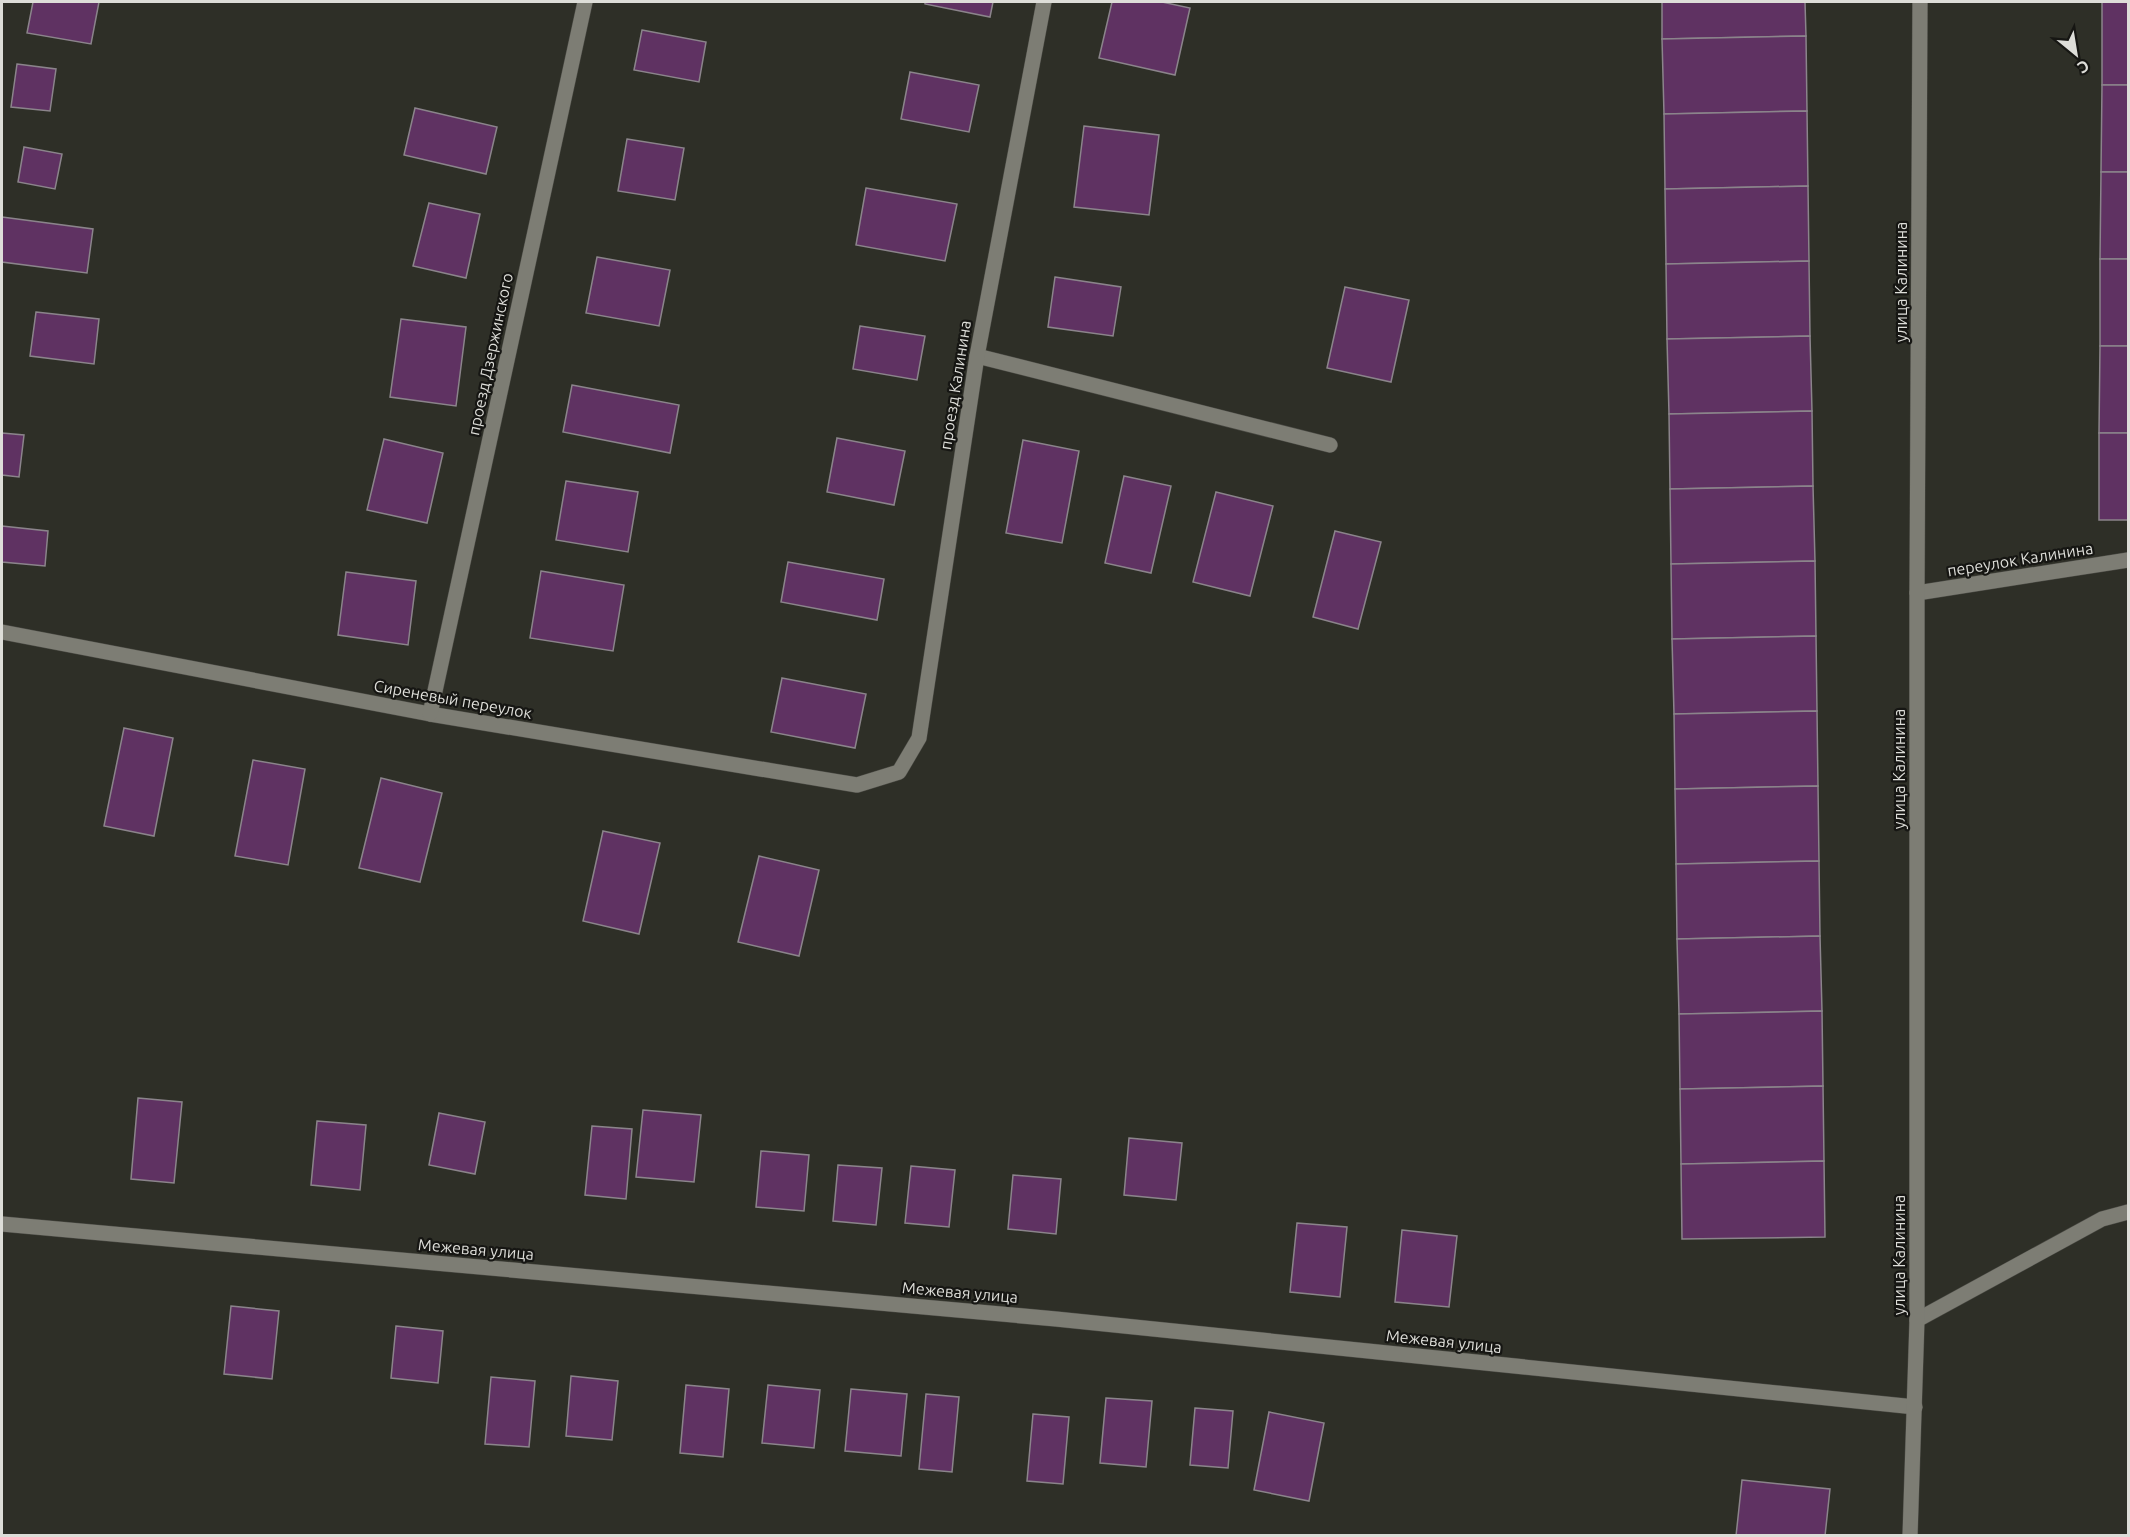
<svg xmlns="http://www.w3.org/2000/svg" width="2130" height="1537" viewBox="0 0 2130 1537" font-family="Ubuntu,sans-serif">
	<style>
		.building { fill: #5f3262; stroke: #8b848b; stroke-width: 1.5 }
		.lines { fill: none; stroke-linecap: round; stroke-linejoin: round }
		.minor-casing { stroke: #4a4a44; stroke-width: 16 }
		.minor { stroke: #7d7d74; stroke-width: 15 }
		.labels { text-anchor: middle; stroke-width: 4.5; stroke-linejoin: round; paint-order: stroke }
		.street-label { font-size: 16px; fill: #ddddd8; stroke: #161613 }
	</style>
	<rect width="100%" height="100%" fill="#2e2f27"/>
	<!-- building -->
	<g class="building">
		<polygon points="33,2 99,2 91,44 27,33"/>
		<polygon points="925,2 993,2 990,17 925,4"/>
		<polygon points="1112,2 1162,2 1190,8 1175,75 1099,58"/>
		<polygon points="1662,2 1805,2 1806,36 1662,39"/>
		<rect x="2102" y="2" width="26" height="83"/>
		<polygon points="642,30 706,42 699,82 634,70"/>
		<polygon points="1806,36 1807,111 1664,114 1662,39"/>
		<polygon points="17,64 56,69 50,111 11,107"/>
		<polygon points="910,72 979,85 969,132 901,119"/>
		<polygon points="2102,85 2128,85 2128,172 2101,172"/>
		<polygon points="415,108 497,127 486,174 404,155"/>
		<polygon points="1807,111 1808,186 1665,189 1664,114"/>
		<polygon points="1084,126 1159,135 1149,215 1074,207"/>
		<polygon points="627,139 684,148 675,200 618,191"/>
		<polygon points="24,147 62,154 55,189 18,182"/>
		<polygon points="2101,172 2128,172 2128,259 2100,259"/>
		<polygon points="1808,186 1809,261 1666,264 1665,189"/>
		<polygon points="866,188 957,204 945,261 856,245"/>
		<polygon points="429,203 480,214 466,278 413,266"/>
		<polygon points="2,217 93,229 87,273 2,262"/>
		<polygon points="597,257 670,270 659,326 586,313"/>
		<rect x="2100" y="259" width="28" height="87"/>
		<polygon points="1809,261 1810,336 1667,339 1666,264"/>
		<polygon points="1055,277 1121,287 1113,336 1048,327"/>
		<polygon points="1345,287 1409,300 1391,382 1327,368"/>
		<polygon points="36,312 99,319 94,364 30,356"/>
		<polygon points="401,319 466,327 456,406 390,397"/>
		<polygon points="860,326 925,336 917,380 853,369"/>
		<polygon points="1810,336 1812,411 1669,414 1667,339"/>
		<polygon points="2100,346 2128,346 2128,433 2099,433"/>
		<polygon points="572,385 679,405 670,453 563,432"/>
		<polygon points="1812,411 1813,486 1670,489 1669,414"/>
		<polygon points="2,433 24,435 19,477 2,475"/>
		<rect x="2099" y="433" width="29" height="87"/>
		<polygon points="837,438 905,451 894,505 827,492"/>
		<polygon points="384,439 443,453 427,523 367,510"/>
		<polygon points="1023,440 1079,451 1062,543 1006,533"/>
		<polygon points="1124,476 1171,486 1151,573 1105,563"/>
		<polygon points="566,481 638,492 628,552 556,540"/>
		<polygon points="1813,486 1815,561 1671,564 1670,489"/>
		<polygon points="1216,492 1273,506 1250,596 1193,582"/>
		<polygon points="2,526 48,531 45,566 2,562"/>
		<polygon points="1335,531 1381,542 1358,629 1313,617"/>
		<polygon points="1815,561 1816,636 1672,639 1671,564"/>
		<polygon points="788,562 884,579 877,620 781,602"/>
		<polygon points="541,571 624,585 613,651 530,638"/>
		<polygon points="346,572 416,581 408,645 338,635"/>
		<polygon points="1816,636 1817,711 1674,714 1672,639"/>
		<polygon points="782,678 866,694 855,748 771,732"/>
		<polygon points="1817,711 1818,786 1675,789 1674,714"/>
		<polygon points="124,728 173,738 154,836 104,826"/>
		<polygon points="253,760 305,769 288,865 235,856"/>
		<polygon points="381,778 442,793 420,882 359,868"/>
		<polygon points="1818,786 1819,861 1676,864 1675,789"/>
		<polygon points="603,831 660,843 639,934 583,921"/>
		<polygon points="759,856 819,870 799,956 738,942"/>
		<polygon points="1819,861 1820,936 1677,939 1676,864"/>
		<polygon points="1820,936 1822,1011 1679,1014 1677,939"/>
		<polygon points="1822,1011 1823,1086 1680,1089 1679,1014"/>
		<polygon points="1823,1086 1824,1161 1681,1164 1680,1089"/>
		<polygon points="138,1098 182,1102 174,1183 131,1179"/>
		<polygon points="643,1110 701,1115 694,1182 636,1177"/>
		<polygon points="439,1113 485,1122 475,1174 429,1165"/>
		<polygon points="317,1121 366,1125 360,1190 311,1185"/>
		<polygon points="592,1126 632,1129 626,1199 585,1195"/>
		<polygon points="1129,1138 1182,1143 1176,1200 1124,1195"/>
		<polygon points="761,1151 809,1155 804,1211 756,1207"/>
		<polygon points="1824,1161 1825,1237 1682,1239 1681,1164"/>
		<polygon points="838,1165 882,1168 876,1225 833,1221"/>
		<polygon points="911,1166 955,1170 949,1227 905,1223"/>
		<polygon points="1013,1175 1061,1179 1056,1234 1008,1229"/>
		<polygon points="1297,1223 1347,1227 1340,1297 1290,1292"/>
		<polygon points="1402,1230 1457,1236 1449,1307 1395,1302"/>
		<polygon points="231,1306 279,1311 272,1379 224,1374"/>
		<polygon points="396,1326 443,1331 438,1383 391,1378"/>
		<polygon points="571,1376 618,1381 612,1440 566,1436"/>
		<polygon points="491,1377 535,1381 529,1447 485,1444"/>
		<polygon points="686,1385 729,1389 723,1457 680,1453"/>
		<polygon points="768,1385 820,1390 814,1448 762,1443"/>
		<polygon points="851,1389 907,1394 901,1456 845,1451"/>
		<polygon points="926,1394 959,1397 952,1472 919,1469"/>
		<polygon points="1106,1398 1152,1401 1146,1467 1100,1463"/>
		<polygon points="1195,1408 1233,1411 1228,1468 1190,1465"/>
		<polygon points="1269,1412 1324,1423 1309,1501 1254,1490"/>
		<polygon points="1033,1414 1069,1417 1063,1484 1027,1481"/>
		<polygon points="1742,1480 1830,1489 1825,1536 1736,1536"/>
	</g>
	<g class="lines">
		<defs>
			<g id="minor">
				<polyline points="977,356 1330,445"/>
				<polyline points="1917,593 2128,560"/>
				<polyline points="2,632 430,714 857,785 899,772 919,738 977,356 1044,2"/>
				<polyline points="430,714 585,2"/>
				<polyline points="2,1224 1056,1319 1915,1407"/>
				<polyline points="1917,1320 2102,1219 2128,1212"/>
				<polyline points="1910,1536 1917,1320 1917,593 1920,2"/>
			</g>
		</defs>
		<!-- minor casing -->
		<use href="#minor" class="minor-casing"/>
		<!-- minor -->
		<use href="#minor" class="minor"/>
	</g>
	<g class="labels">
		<!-- street labels -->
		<g class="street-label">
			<text transform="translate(1901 282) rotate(-90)" y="6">улица Калинина</text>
			<text transform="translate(490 354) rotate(-78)" y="6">проезд Дзержинского</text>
			<text transform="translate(955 385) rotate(-81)" y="6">проезд Калинина</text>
			<text transform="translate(2020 559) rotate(-9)" y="6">переулок Калинина</text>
			<text transform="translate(453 699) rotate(10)" y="6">Сиреневый переулок</text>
			<text transform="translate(1899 769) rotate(-90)" y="6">улица Калинина</text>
			<text transform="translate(476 1249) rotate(5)" y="6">Межевая улица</text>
			<text transform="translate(1899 1255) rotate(-90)" y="6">улица Калинина</text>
			<text transform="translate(960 1292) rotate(5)" y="6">Межевая улица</text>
			<text transform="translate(1444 1341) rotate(6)" y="6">Межевая улица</text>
		</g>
	</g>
	<!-- border -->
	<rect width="2130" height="1537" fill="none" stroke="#ddddd8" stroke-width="6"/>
	<!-- north arrow -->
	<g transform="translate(2076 54) rotate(150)" stroke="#161613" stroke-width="4.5" paint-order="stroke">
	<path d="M0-4.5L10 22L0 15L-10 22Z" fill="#ddddd8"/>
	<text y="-9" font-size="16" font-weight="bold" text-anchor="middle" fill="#ddddd8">С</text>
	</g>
</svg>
